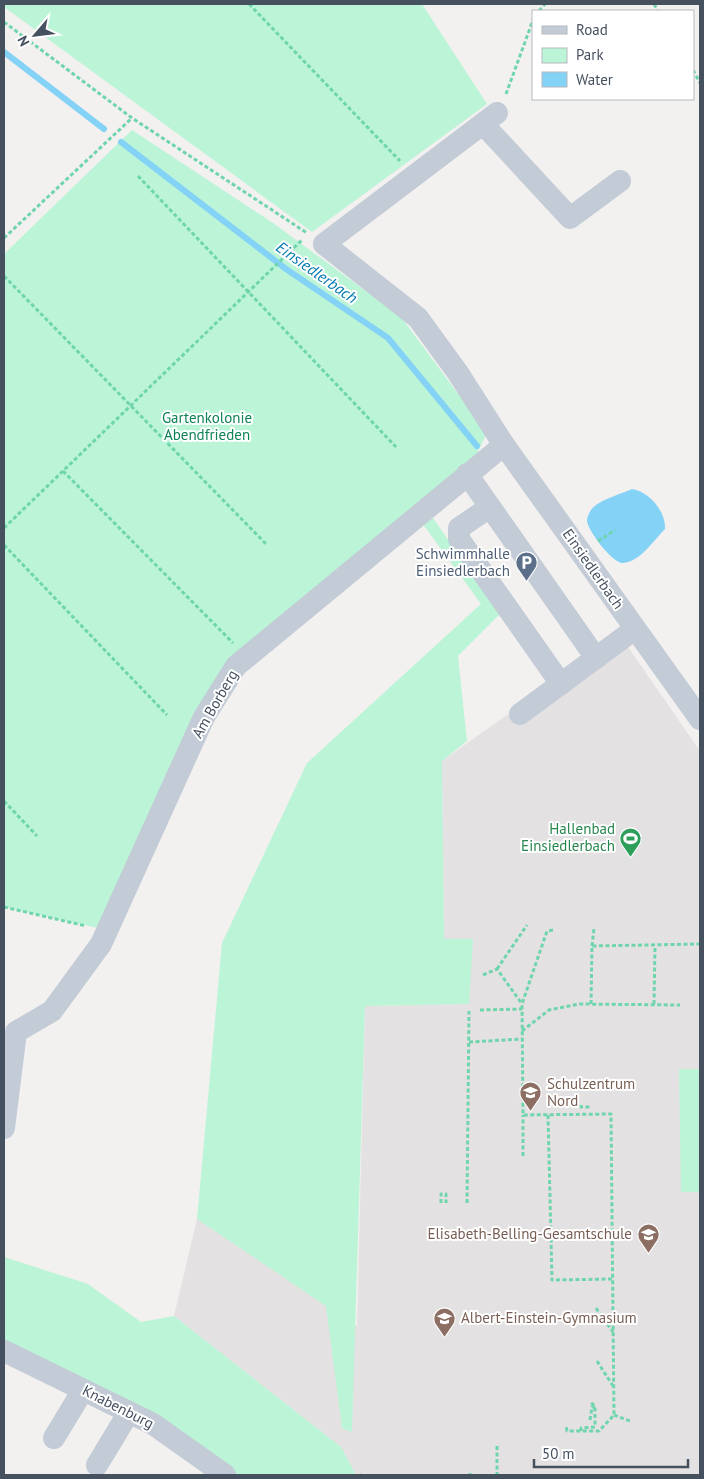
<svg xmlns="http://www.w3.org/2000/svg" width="704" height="1479" viewBox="0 0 704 1479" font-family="'PT Sans',sans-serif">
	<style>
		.education { fill: #e4e1e2 }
		.green { fill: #bbf4d6 }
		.water { fill: #84d2f5 }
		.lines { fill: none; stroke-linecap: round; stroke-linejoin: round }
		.stream { stroke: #84d2f5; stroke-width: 6 }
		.path { stroke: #6fd5ad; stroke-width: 3; stroke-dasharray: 4 2.5; stroke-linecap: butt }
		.minor { stroke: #c2cbd6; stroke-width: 22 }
		.labels { text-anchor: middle; stroke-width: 4; stroke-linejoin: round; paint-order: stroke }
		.park-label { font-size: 15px; fill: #0e8354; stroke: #fff }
		.service-label { font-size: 15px; fill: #4e5e75; stroke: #fff; text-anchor: end }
		.street-label { font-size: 15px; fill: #465160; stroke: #fff }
		.leisure-label { font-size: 15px; fill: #27864d; stroke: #fff; text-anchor: end }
		.education-label { font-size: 15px; fill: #785e54; stroke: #fff; text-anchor: start }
		.water-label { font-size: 16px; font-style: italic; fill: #017ab1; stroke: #fff }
	</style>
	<rect width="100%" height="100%" fill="#f3f0f0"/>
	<!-- education -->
	<polygon class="education" points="628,647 700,751 700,1475 356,1475 341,1447 174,1316 197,1219 357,1326 365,1006 469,1004 444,939 442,761 514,710"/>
	<!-- green -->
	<g class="green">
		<polygon points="4,4 422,4 487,104 312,232 4,7"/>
		<polygon points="132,130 273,223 401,317 487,433 467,474 426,508 500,614 458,656 467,741 442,761 444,939 473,939 469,1004 365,1006 352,1432 342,1428 326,1306 197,1219 222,943 307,763 481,604 417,516 236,666 107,930 4,907 4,254"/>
		<polygon points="679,1069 700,1069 700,1192 681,1192"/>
		<polygon points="4,1257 88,1284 141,1322 174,1316 341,1447 356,1475 225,1475 4,1351"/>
	</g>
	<!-- water -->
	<path class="water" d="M632 489C650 492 666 512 665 529 654 540 640 562 623 563 613 564 588 531 587 521 587 517 589 513 591 510 598 500 621 494 632 489Z"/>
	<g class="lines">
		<!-- stream -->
		<g class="stream">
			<polyline points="4,52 104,129"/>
			<polyline points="121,142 286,269 388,338 477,446"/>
		</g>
		<!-- path -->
		<g class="path">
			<polyline points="249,4 400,161"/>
			<polyline points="654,4 658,11"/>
			<polyline points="539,11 545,4"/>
			<polyline points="4,22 132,118 307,233"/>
			<polyline points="693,70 700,83"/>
			<polyline points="506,94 533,20"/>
			<polyline points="138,176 396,447"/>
			<polyline points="4,238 132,118"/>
			<polyline points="4,276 266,544"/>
			<polyline points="63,471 233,643"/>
			<polyline points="4,528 303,239"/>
			<polyline points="598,541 615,530"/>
			<polyline points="4,545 167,715"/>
			<polyline points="4,801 37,836"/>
			<polyline points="4,907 86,926"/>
			<polyline points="553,930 547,931 522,1004 523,1115 611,1114 614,1415 599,1431 567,1431 566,1425"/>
			<polyline points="592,946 594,928"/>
			<polyline points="497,969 527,925"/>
			<polyline points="483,975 497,969 522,1004"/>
			<polyline points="591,1004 592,946 700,944"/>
			<polyline points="654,1004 655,946"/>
			<polyline points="480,1010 522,1009"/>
			<polyline points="522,1031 549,1010 579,1004 680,1005"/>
			<polyline points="469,1042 522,1039"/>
			<polyline points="581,1105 581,1107 590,1107"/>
			<polyline points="548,1115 552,1280 612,1279"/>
			<polyline points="523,1156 523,1115"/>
			<polyline points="441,1203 441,1194 446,1194 446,1203"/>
			<polyline points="467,1203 469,1011"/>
			<polyline points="596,1308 613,1332"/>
			<polyline points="597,1361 613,1386"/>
			<polyline points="614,1415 630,1421"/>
			<polyline points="590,1420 592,1407 595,1407"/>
			<polyline points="581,1431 581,1428 595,1427 595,1406 590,1402"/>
			<polyline points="497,1446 497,1475"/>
			<polyline points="470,1473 470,1475"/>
			<polyline points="360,1475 361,1475"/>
		</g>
		<!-- minor -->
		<g class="minor">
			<polyline points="497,113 324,244 418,318 458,373 504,445 700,719"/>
			<polyline points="483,124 570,218 620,181"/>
			<polyline points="467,474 596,658"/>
			<polyline points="490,507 459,528 459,539 561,684"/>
			<polyline points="520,714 635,629"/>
			<polyline points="4,1128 16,1032 52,1011 101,944 204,717 236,666 504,445"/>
			<polyline points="4,1351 153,1424 225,1475"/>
			<polyline points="54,1438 83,1390"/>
			<polyline points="97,1465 129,1412"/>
		</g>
	</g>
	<!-- icons -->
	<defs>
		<symbol id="parking-pin" viewBox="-11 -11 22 30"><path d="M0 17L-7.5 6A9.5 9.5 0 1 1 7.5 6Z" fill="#5c6f8a" stroke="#fff"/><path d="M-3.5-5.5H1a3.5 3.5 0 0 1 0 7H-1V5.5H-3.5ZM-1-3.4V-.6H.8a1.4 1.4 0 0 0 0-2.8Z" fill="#fff"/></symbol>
		<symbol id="stadium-pin" viewBox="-11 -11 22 30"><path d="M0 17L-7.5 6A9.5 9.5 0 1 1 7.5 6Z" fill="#2e9e5b" stroke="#fff"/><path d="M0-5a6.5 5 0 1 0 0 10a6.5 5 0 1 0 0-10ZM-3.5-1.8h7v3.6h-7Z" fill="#fff"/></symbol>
		<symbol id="school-pin" viewBox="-11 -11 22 30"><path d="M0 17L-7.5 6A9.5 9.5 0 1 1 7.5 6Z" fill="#8d6e63" stroke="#fff"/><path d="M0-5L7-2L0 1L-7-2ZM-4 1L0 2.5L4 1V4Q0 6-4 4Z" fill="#fff"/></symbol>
	</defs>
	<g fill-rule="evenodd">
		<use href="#parking-pin" x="514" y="550" width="25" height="34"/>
		<use href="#stadium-pin" x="618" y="826" width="25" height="34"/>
		<use href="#school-pin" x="518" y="1080" width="25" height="34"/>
		<use href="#school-pin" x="636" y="1222" width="25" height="34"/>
		<use href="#school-pin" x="432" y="1306" width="25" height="34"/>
	</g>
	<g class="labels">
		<!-- park labels -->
		<g class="park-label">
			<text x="207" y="423">Gartenkolonie<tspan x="207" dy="17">Abendfrieden</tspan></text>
		</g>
		<!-- service labels -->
		<g class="service-label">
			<text x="510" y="559">Schwimmhalle<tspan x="510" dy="17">Einsiedlerbach</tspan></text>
		</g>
		<!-- street labels -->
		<g class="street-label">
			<text transform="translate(593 569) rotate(55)" y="5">Einsiedlerbach</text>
			<text transform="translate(215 704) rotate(-60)" y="5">Am Borberg</text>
			<text transform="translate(118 1407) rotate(27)" y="5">Knabenburg</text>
		</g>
		<!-- leisure labels -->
		<g class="leisure-label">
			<text x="615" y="834">Hallenbad<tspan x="615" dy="17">Einsiedlerbach</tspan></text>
		</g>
		<!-- education labels -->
		<g class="education-label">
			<text x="547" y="1089">Schulzentrum<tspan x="547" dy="17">Nord</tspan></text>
			<text x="632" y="1239" text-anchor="end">Elisabeth-Belling-Gesamtschule</text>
			<text x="461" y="1323">Albert-Einstein-Gymnasium</text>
		</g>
		<!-- water labels -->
		<g class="water-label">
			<text transform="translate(317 272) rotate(35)" y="6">Einsiedlerbach</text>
		</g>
	</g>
	<!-- border -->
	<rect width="704" height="1479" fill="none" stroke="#465160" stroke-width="10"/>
	<!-- legend -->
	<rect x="532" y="10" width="162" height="90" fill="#ffffff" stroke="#b5b9bf"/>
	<rect x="542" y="26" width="25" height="8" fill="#c2cbd6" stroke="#b5b9bf"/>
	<text x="576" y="35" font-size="15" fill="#465160">Road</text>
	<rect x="542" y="48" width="25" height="15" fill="#bbf4d6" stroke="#b5b9bf"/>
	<text x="576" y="60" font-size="15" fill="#465160">Park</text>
	<rect x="542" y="72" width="25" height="15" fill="#84d2f5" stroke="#b5b9bf"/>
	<text x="576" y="85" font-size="15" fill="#465160">Water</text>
	<!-- north arrow -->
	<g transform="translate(35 35) rotate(242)" stroke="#ffffff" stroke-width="4" paint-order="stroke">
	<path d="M0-4L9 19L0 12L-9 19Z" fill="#465160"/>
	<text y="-8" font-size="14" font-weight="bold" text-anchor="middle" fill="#465160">N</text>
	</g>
	<!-- scale -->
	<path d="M534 1459v8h154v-8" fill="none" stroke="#465160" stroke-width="2.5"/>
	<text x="542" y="1459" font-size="15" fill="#465160" stroke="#ffffff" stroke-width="4" paint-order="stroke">50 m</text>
</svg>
